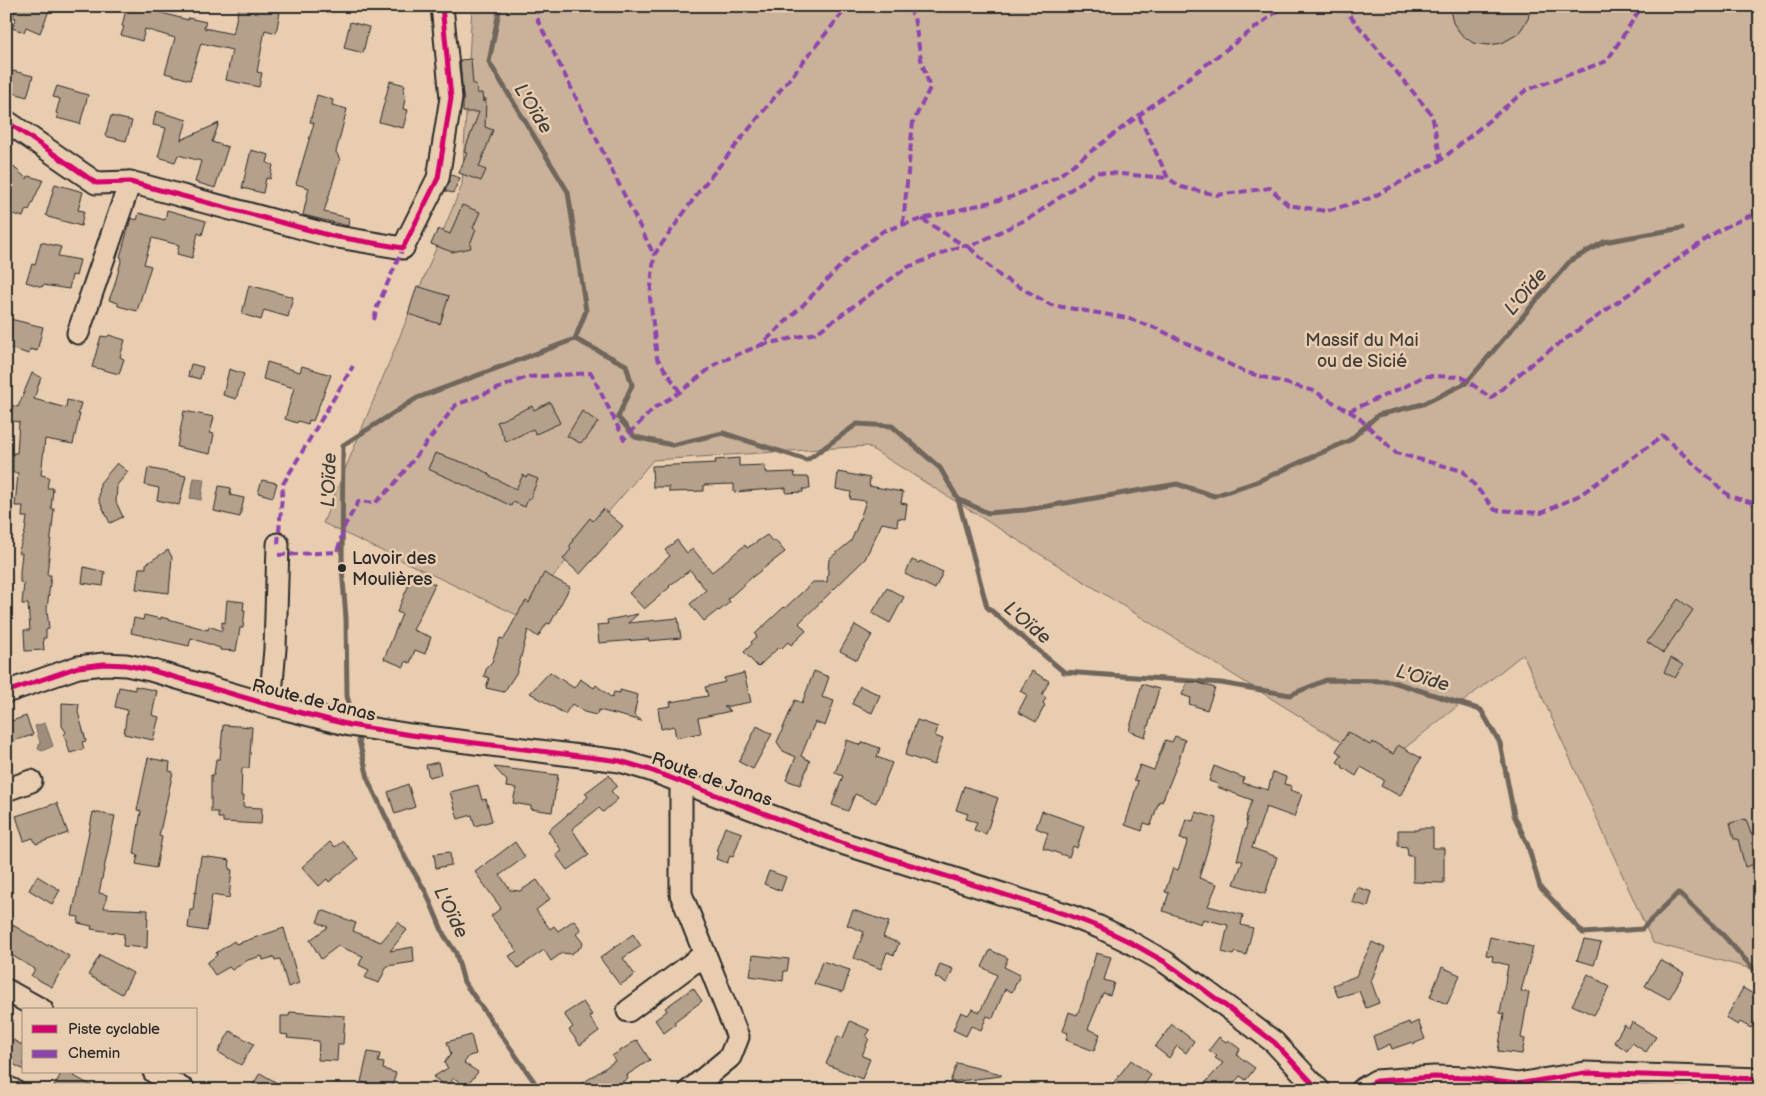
<svg xmlns="http://www.w3.org/2000/svg" width="1766" height="1096" viewBox="0 0 1766 1096" font-family="'Balsamiq Sans',sans-serif">
	<style>
		.green { fill: #cab29a; stroke: #7a6e62 }
		.water { fill: #9e8d7b; stroke: #70665b }
		.lines { fill: none; stroke-linecap: round; stroke-linejoin: round }
		.stream { stroke: #70665b; stroke-width: 5 }
		.building { fill: #b4a08b; stroke: #2b2b2b }
		.minor-casing { stroke: #2b2b2b; stroke-width: 25 }
		.minor { stroke: #e9cdb0; stroke-width: 21 }
		.quiet { stroke: #8e44ad; stroke-width: 4; stroke-dasharray: 8 4; stroke-linecap: butt }
		.cycleway-casing { stroke: #e9cdb0; stroke-width: 8 }
		.cycleway { stroke: #d6006c; stroke-width: 5 }
		.poi-dot { fill: #2b2b2b; stroke: #e9cdb0; stroke-width: 2 }
		.labels { text-anchor: middle; stroke-width: 5; stroke-linejoin: round; paint-order: stroke }
		.park-label { font-size: 18px; fill: #433f3c; stroke: #e9cdb0 }
		.poi-label { font-size: 18px; fill: #2b2b2b; stroke: #e9cdb0; text-anchor: start }
		.street-label { font-size: 18px; fill: #2b2b2b; stroke: #e9cdb0 }
		.water-label { font-size: 19px; font-style: italic; fill: #423f3b; stroke: #e9cdb0 }
	</style>
	<rect width="100%" height="100%" fill="#e9cdb0"/>
	<filter id="ink" filterUnits="userSpaceOnUse"><feTurbulence type="fractalNoise" baseFrequency=".02" numOctaves="2"/><feDisplacementMap in="SourceGraphic" scale="10" xChannelSelector="R" yChannelSelector="G"/><feConvolveMatrix kernelMatrix="1 2 1 2 8 2 1 2 1" color-interpolation-filters="sRGB"/></filter>
	<g filter="url(#ink)">
		<!-- green -->
		<polygon class="green" points="472,6 1760,6 1760,971 1653,943 1523,654 1381,767 867,446 653,460 519,616 323,523 462,185"/>
		<!-- water -->
		<g class="water">
			<polygon points="194,478 204,479 201,500 190,498"/>
			<polygon points="45,723 53,746 42,751 38,749 40,742 35,726"/>
		</g>
		<g class="lines">
			<!-- stream -->
			<g class="stream">
				<polyline points="575,339 626,365 632,385 618,417 635,437 672,445 723,433 807,460 857,424 892,426 940,468 958,499 987,607 1064,672 1221,683 1290,695 1326,680 1390,681 1481,710 1500,743 1514,815 1528,846 1540,887 1583,933 1642,929 1678,893 1723,935 1760,976"/>
				<polyline points="958,499 988,513 1025,510 1177,484 1214,496 1256,482 1350,440 1378,415 1423,404 1466,383 1570,261 1604,242 1682,228"/>
				<polyline points="351,711 347,696 346,618 342,568 343,445 417,398 575,339 586,311 568,192 489,62 500,6"/>
				<polyline points="358,737 369,782 406,859 426,892 444,935 456,953 464,982 540,1090"/>
			</g>
		</g>
		<!-- building -->
		<g class="building">
			<polygon points="17,6 51,6 40,33 26,27 24,32 12,28 16,18 13,17"/>
			<polygon points="127,6 159,6 158,12 188,20 188,18 206,22 204,28 233,34 239,6 254,6 280,12 276,33 265,30 257,72 262,73 259,87 226,80 232,50 201,43 190,80 165,73 175,38 145,29 142,41 121,35 124,27 122,26"/>
			<polygon points="1449,6 1531,6 1528,19 1518,34 1502,43 1489,45 1473,43 1462,35 1453,23"/>
			<polygon points="350,22 369,27 363,53 344,48"/>
			<polygon points="471,59 473,84 476,84 477,93 482,93 483,102 484,98 486,99 485,127 493,130 479,167 486,170 481,181 459,173 467,153 464,152 479,112 463,112 463,97 460,60"/>
			<polygon points="13,71 33,76 27,97 7,91"/>
			<polygon points="390,81 405,85 403,93 406,94 403,109 408,110 403,128 379,122"/>
			<polygon points="57,86 88,95 80,124 57,118 58,114 56,113 60,99 53,97"/>
			<polygon points="317,95 333,100 332,105 347,109 336,152 340,159 324,212 349,218 348,226 303,215 309,188 296,184 314,123 310,122"/>
			<polygon points="156,111 187,120 181,140 219,123 212,142 228,147 215,188 195,182 201,161 178,155 175,162 158,157 166,128 153,125"/>
			<polygon points="111,116 132,121 126,141 105,136"/>
			<polygon points="251,150 269,155 267,163 273,165 270,179 266,178 263,193 242,188"/>
			<polygon points="6,160 27,179 28,176 43,180 29,210 26,209 23,217 6,212"/>
			<polygon points="451,175 460,178 453,193 445,191"/>
			<polygon points="55,184 83,192 78,210 84,211 81,226 48,217 46,215"/>
			<polygon points="462,205 480,212 473,228 476,230 470,244 471,248 452,252 431,244 438,229 450,234"/>
			<polygon points="167,210 206,221 202,235 198,233 192,258 177,254 179,245 152,238 144,264 151,266 137,311 118,306 118,303 109,300 114,287 122,258 120,257 131,218 137,220 139,213 165,220"/>
			<polygon points="41,242 61,247 58,256 80,260 76,276 72,275 69,289 43,285 42,287 26,282 32,264 35,265"/>
			<polygon points="249,285 293,297 288,317 264,310 261,320 242,314"/>
			<polygon points="417,286 449,296 440,324 408,314"/>
			<polygon points="6,318 43,327 37,351 30,349 29,354 6,347"/>
			<polygon points="109,335 125,340 120,357 124,359 119,374 92,367 101,336 107,337"/>
			<polygon points="267,362 300,372 302,366 331,375 313,421 309,420 308,424 298,421 297,423 285,419 294,388 263,379"/>
			<polygon points="191,364 203,367 200,379 188,376"/>
			<polygon points="229,369 244,374 236,399 223,395"/>
			<polygon points="32,373 41,377 34,399 66,408 67,400 81,403 78,414 80,414 73,444 45,439 41,475 49,477 47,488 53,488 51,509 54,509 47,575 51,575 47,609 49,629 46,630 46,638 43,638 44,650 25,651 24,630 30,630 28,604 22,604 24,583 20,582 20,572 22,553 18,553 25,532 27,517 22,517 23,506 15,506 18,473 13,473 13,453 17,453 19,422 6,420 6,404 18,407"/>
			<polygon points="550,402 560,423 536,434 533,429 506,442 497,422 532,406 534,410"/>
			<polygon points="184,411 214,417 210,433 214,434 210,454 177,447"/>
			<polygon points="582,411 598,422 586,439 580,443 567,436"/>
			<polygon points="435,453 476,467 489,474 488,475 516,489 523,475 526,477 528,475 538,479 530,499 528,499 525,507 513,502 511,506 481,491 480,492 428,469"/>
			<polygon points="739,458 739,466 765,465 765,471 767,471 767,473 794,472 795,477 809,477 810,489 803,489 803,492 786,493 786,488 734,492 734,484 704,485 704,491 669,492 669,487 653,487 652,466 716,463 715,460"/>
			<polygon points="117,463 128,472 117,485 116,502 123,517 110,523 99,500 100,483"/>
			<polygon points="148,468 186,476 179,505 157,500 159,488 145,485"/>
			<polygon points="838,472 870,478 869,486 903,492 901,503 907,504 905,519 898,518 897,526 882,523 865,559 799,623 806,631 791,645 788,642 781,649 779,647 758,667 744,652 752,644 751,642 757,637 755,634 784,607 785,608 813,582 827,582 829,559 851,541 857,527 866,501 850,499 851,492 836,489"/>
			<polygon points="262,480 277,483 273,497 258,493"/>
			<polygon points="219,486 231,488 230,495 244,498 240,517 214,511"/>
			<polygon points="603,509 623,526 580,574 563,559 571,549 569,547 573,541 572,540 590,518 593,521"/>
			<polygon points="767,535 773,542 775,540 785,552 751,578 728,599 730,602 719,611 718,610 704,621 690,604 706,590 690,570 669,586 670,587 644,609 629,593 670,556 665,550 677,540 687,553 693,549 712,572 745,545 747,548"/>
			<polygon points="168,550 172,557 169,593 136,589 139,568 146,568 146,564"/>
			<polygon points="912,560 919,563 920,561 943,572 935,589 905,574"/>
			<polygon points="84,567 105,572 103,586 82,583"/>
			<polygon points="544,573 570,587 550,624 547,623 538,637 528,630 517,672 504,692 486,688 489,678 484,676 487,667 492,662 500,638 504,639 521,608 526,601 529,603"/>
			<polygon points="413,575 435,584 413,630 431,637 425,654 415,650 410,663 406,661 404,667 384,659 402,614 397,612"/>
			<polygon points="887,588 904,597 890,623 872,613"/>
			<polygon points="1678,599 1693,610 1663,653 1647,642"/>
			<polygon points="227,600 244,602 243,610 245,610 243,628 240,628 236,651 220,650 220,648 191,638 189,646 131,633 134,618 143,620 144,615 161,619 161,617 208,630 209,626 222,631 222,622 225,623"/>
			<polygon points="638,614 628,623 678,618 681,638 649,641 649,639 599,643 597,625 608,624 607,620"/>
			<polygon points="855,625 872,635 857,660 840,651"/>
			<polygon points="1671,658 1683,665 1675,678 1664,672"/>
			<polygon points="814,671 829,677 822,697 834,701 825,726 815,722 801,756 810,761 800,785 786,780 796,757 783,751 777,742 795,700 802,703"/>
			<polygon points="1032,671 1049,681 1042,695 1046,698 1043,703 1045,705 1036,722 1018,712 1027,695 1020,691"/>
			<polygon points="550,672 574,688 580,679 594,688 596,685 612,698 614,692 620,693 620,690 638,695 634,715 642,721 599,710 596,715 584,712 572,704 565,714 530,693"/>
			<polygon points="744,673 751,702 724,707 731,711 698,718 701,733 676,738 674,726 661,729 658,708 671,706 670,702 708,696 705,687 725,682 724,678"/>
			<polygon points="1187,682 1196,682 1215,688 1207,710 1189,704 1191,698 1182,695"/>
			<polygon points="1142,684 1159,689 1145,737 1129,731"/>
			<polygon points="135,686 157,691 152,715 159,717 153,740 124,734 127,710 115,707 119,687 135,690"/>
			<polygon points="860,686 880,695 872,713 852,704"/>
			<polygon points="62,703 79,704 78,712 86,741 82,742 84,749 70,753 64,735 66,732 62,726"/>
			<polygon points="26,716 33,735 6,743 6,723"/>
			<polygon points="917,720 938,727 935,736 943,739 934,765 905,755"/>
			<polygon points="223,725 252,727 249,768 242,768 241,796 244,796 243,807 262,808 261,824 223,822 223,818 218,818 218,812 211,812 211,775 214,775 216,759 220,759"/>
			<polygon points="757,726 772,734 753,769 739,762"/>
			<polygon points="1348,732 1370,745 1373,742 1393,754 1398,745 1421,758 1400,796 1381,786 1384,780 1361,767 1356,776 1342,767 1343,766 1337,762 1342,755 1336,751"/>
			<polygon points="1175,736 1185,740 1179,760 1162,802 1159,801 1151,825 1144,823 1142,831 1125,825 1138,781 1134,780 1140,765 1154,770 1165,740 1172,742"/>
			<polygon points="847,740 861,745 863,742 880,748 877,757 892,763 876,803 855,794 848,811 832,805 843,776 835,773"/>
			<polygon points="148,758 170,762 169,771 173,772 159,836 162,837 156,868 136,864 138,855 134,854 141,811 137,810"/>
			<polygon points="438,762 441,774 429,777 426,765"/>
			<polygon points="1214,766 1244,778 1243,783 1268,790 1273,772 1286,777 1284,784 1292,786 1290,790 1302,794 1294,817 1266,807 1252,848 1277,857 1265,894 1234,884 1243,861 1237,860 1247,824 1246,823 1247,817 1246,817 1252,800 1217,787 1218,784 1209,781"/>
			<polygon points="494,767 558,775 552,812 531,809 531,806 513,803 516,788 506,787 507,781"/>
			<polygon points="609,775 617,786 611,791 618,799 603,812 599,808 572,829 589,855 567,870 556,855 562,851 548,831 588,797 585,793"/>
			<polygon points="408,784 415,807 395,814 388,792"/>
			<polygon points="478,785 482,800 486,799 492,821 475,826 472,815 458,819 450,792"/>
			<polygon points="964,786 998,798 986,834 974,830 977,822 966,819 968,814 956,810"/>
			<polygon points="57,803 68,833 36,844 33,838 24,841 16,816"/>
			<polygon points="1042,811 1084,826 1077,848 1073,846 1069,857 1043,848 1048,833 1036,828"/>
			<polygon points="93,812 115,816 99,893 107,895 104,908 148,910 147,948 123,946 124,934 91,929 92,926 78,923 79,917 72,916"/>
			<polygon points="1196,812 1217,818 1199,878 1217,884 1208,906 1243,915 1241,925 1253,928 1246,955 1235,952 1233,955 1222,952 1228,925 1203,919 1201,924 1163,911 1169,893 1165,892 1173,868 1178,870 1188,840 1180,839 1186,819 1193,821"/>
			<polygon points="1746,819 1751,834 1760,832 1760,862 1745,867 1738,839 1734,839 1730,823"/>
			<polygon points="725,827 742,833 733,857 730,856 727,863 716,859 718,852 716,851"/>
			<polygon points="1419,828 1433,828 1433,848 1444,848 1444,883 1413,882 1413,856 1408,856 1407,847 1398,846 1398,830 1418,830"/>
			<polygon points="343,841 358,859 329,882 327,879 319,886 302,867 330,842 335,847"/>
			<polygon points="515,842 525,857 500,875 510,890 520,891 537,880 550,899 536,910 550,929 554,926 558,931 574,920 581,930 576,934 583,943 581,947 571,954 562,953 551,961 544,950 518,968 509,956 517,951 491,916 501,908 475,872"/>
			<polygon points="450,852 451,865 436,868 434,854"/>
			<polygon points="201,856 230,860 229,869 232,870 229,898 212,895 207,931 188,928 190,910 193,910 195,892 196,893"/>
			<polygon points="769,871 786,877 781,891 764,884"/>
			<polygon points="37,876 60,890 52,904 29,890"/>
			<polygon points="1357,887 1372,892 1368,907 1352,902"/>
			<polygon points="322,910 356,923 353,931 381,942 398,922 407,930 390,951 413,947 414,962 387,966 379,983 365,978 369,970 359,965 363,956 338,946 321,959 310,940 328,927 317,922"/>
			<polygon points="853,910 889,922 883,937 899,943 894,955 887,952 881,969 854,958 864,932 847,925"/>
			<polygon points="6,921 48,946 49,944 69,956 52,987 31,976 35,969 6,952"/>
			<polygon points="284,928 299,983 288,987 280,959 275,960 274,957 263,960 262,956 248,960 232,970 229,967 215,975 207,963 217,955 216,953 234,941 236,944"/>
			<polygon points="633,934 641,946 623,958 635,975 620,985 600,958"/>
			<polygon points="1490,937 1533,947 1521,991 1529,992 1521,1038 1525,1039 1522,1054 1498,1051 1504,1014 1500,1013 1508,965 1492,961 1493,956 1486,955"/>
			<polygon points="1584,940 1601,943 1594,965 1577,960"/>
			<polygon points="1372,942 1385,948 1371,981 1379,1003 1366,1008 1359,991 1338,997 1333,985 1356,976"/>
			<polygon points="990,950 1008,958 1004,967 1020,975 1012,992 1005,989 993,1018 987,1016 981,1030 971,1026 966,1036 953,1030 961,1012 968,1015 972,1009 980,1012 997,975 982,967"/>
			<polygon points="1096,953 1111,957 1104,980 1114,983 1110,995 1103,993 1088,1029 1100,1034 1094,1051 1066,1040 1068,1033 1063,1031 1069,1012 1077,1015 1083,1000"/>
			<polygon points="100,955 133,973 122,994 88,975"/>
			<polygon points="753,955 789,959 787,971 784,971 783,981 750,976"/>
			<polygon points="1660,960 1684,973 1669,999 1645,986"/>
			<polygon points="822,961 850,970 843,992 814,984"/>
			<polygon points="940,964 953,969 947,983 935,977"/>
			<polygon points="1442,967 1460,975 1447,1004 1430,997"/>
			<polygon points="1588,974 1610,987 1594,1015 1572,1005"/>
			<polygon points="693,988 702,1001 674,1022 676,1024 664,1033 655,1020 667,1011 665,1008"/>
			<polygon points="1743,988 1760,998 1760,1013 1751,1028 1740,1022 1738,1025 1726,1018"/>
			<polygon points="583,1002 592,1015 589,1016 599,1031 580,1045 569,1030 573,1027 564,1014"/>
			<polygon points="290,1012 345,1016 343,1044 338,1044 337,1061 318,1060 319,1041 287,1038 288,1035 281,1034 281,1016 289,1016"/>
			<polygon points="850,1021 870,1030 866,1037 869,1038 862,1056 870,1059 862,1079 826,1064 838,1036 843,1038"/>
			<polygon points="1418,1021 1425,1039 1413,1044 1412,1042 1392,1049 1390,1044 1377,1050 1373,1036 1409,1022 1410,1025"/>
			<polygon points="1632,1022 1656,1037 1646,1052 1632,1043 1627,1051 1614,1042 1624,1025 1629,1028"/>
			<polygon points="1172,1024 1194,1041 1186,1053 1177,1046 1169,1058 1155,1047"/>
			<polygon points="230,1031 254,1044 241,1065 218,1052"/>
			<polygon points="471,1035 476,1054 469,1056 464,1063 478,1072 466,1087 454,1078 447,1087 433,1077 448,1068 444,1063 451,1054 447,1042"/>
			<polygon points="1219,1037 1226,1042 1228,1040 1240,1049 1237,1055 1255,1068 1246,1080 1240,1076 1228,1090 1199,1090 1223,1063 1215,1058 1217,1056 1209,1050"/>
			<polygon points="13,1040 24,1046 24,1070 6,1060 6,1041 11,1043"/>
			<polygon points="637,1040 650,1060 627,1075 628,1078 610,1090 573,1090 615,1061 612,1056"/>
			<polygon points="368,1052 380,1054 378,1062 384,1063 383,1069 396,1073 391,1090 368,1088 369,1084 361,1082"/>
			<polygon points="1131,1060 1151,1075 1141,1090 1108,1090"/>
			<polygon points="957,1063 1001,1074 1001,1076 950,1082"/>
			<polygon points="62,1072 76,1072 74,1076 99,1090 52,1090"/>
			<polygon points="260,1073 267,1077 289,1090 250,1090"/>
		</g>
		<g class="lines">
			<defs>
				<g id="minor">
					<polyline points="6,121 96,183 130,182 332,236 403,248 438,178 451,98 442,6"/>
					<polyline points="78,333 130,182"/>
					<polyline points="6,692 78,667 104,664 126,665 150,670 270,705 350,725 411,735 620,761 650,770 845,844 1068,915 1099,927 1128,941 1165,962 1199,986 1274,1042 1319,1090"/>
					<polyline points="270,705 275,649 278,544"/>
					<polyline points="681,781 681,894 738,1037 730,1057 690,1090"/>
					<polyline points="6,790 31,781"/>
					<polyline points="6,990 42,1010"/>
					<polyline points="628,1011 705,954"/>
					<polyline points="154,1072 184,1090"/>
					<polyline points="6,1087 13,1090"/>
					<polyline points="1361,1090 1376,1081 1434,1077 1470,1078 1517,1084 1585,1073 1760,1079"/>
				</g>
			</defs>
			<!-- minor casing -->
			<use href="#minor" class="minor-casing"/>
			<!-- minor -->
			<use href="#minor" class="minor"/>
			<!-- quiet -->
			<g class="quiet">
				<polyline points="537,6 538,21 654,255"/>
				<polyline points="1342,6 1432,115 1441,160"/>
				<polyline points="1139,116 1168,178 1181,187 1217,195 1270,188 1288,205 1326,211 1371,198 1441,160 1526,90 1607,61 1642,6"/>
				<polyline points="922,219 963,245 969,247 1033,216 1096,172 1168,178"/>
				<polyline points="903,224 913,122 930,88 921,59 914,17 907,6"/>
				<polyline points="969,247 1000,276 1051,305 1127,318 1158,329 1245,372 1314,391 1357,416 1396,453 1463,471 1495,510 1541,513 1580,495 1663,436 1729,496 1760,505"/>
				<polyline points="374,320 377,307 403,248"/>
				<polyline points="761,345 816,333 908,267 963,245"/>
				<polyline points="680,392 657,358 650,298 654,255 700,190 848,6"/>
				<polyline points="1349,411 1406,386 1424,376 1462,377 1491,398 1536,360 1719,230 1760,211"/>
				<polyline points="278,544 283,484 353,366"/>
				<polyline points="278,555 337,552 345,525 359,501 375,503 392,487 456,405 527,377 591,373 624,439 654,408 680,392 717,363 761,345 802,306 850,256 883,231 922,219 1011,197 1057,177 1284,6"/>
			</g>
			<defs>
				<g id="cycleway">
					<polyline points="6,121 96,183 130,182 332,236 403,248 438,178 451,98 442,6"/>
					<polyline points="6,692 78,667 104,664 126,665 150,670 270,705 350,725 411,735 620,761 650,770 845,844 1068,915 1099,927 1128,941 1165,962 1199,986 1274,1042 1319,1090"/>
					<polyline points="1361,1090 1376,1081 1434,1077 1470,1078 1517,1084 1585,1073 1760,1079"/>
				</g>
			</defs>
			<!-- cycleway casing -->
			<use href="#cycleway" class="cycleway-casing"/>
			<!-- cycleway -->
			<use href="#cycleway" class="cycleway"/>
		</g>
	</g>
	<!-- markers -->
	<circle class="poi-dot" cx="342" cy="568" r="5"/>
	<g class="labels">
		<!-- park labels -->
		<g class="park-label">
			<text x="1362" y="346">Massif du Mai<tspan x="1362" dy="21">ou de Sicié</tspan></text>
		</g>
		<!-- poi labels -->
		<g class="poi-label">
			<text x="352" y="564">Lavoir des<tspan x="352" dy="21">Moulières</tspan></text>
		</g>
		<!-- street labels -->
		<g class="street-label">
			<text transform="translate(314 700) rotate(14)" y="6">Route de Janas</text>
			<text transform="translate(712 779) rotate(20)" y="6">Route de Janas</text>
		</g>
		<!-- water labels -->
		<g class="water-label">
			<text transform="translate(534 108) rotate(58)" y="7">L'Oïde</text>
			<text transform="translate(1525 291) rotate(-50)" y="7">L'Oïde</text>
			<text transform="translate(328 480) rotate(-88)" y="7">L'Oïde</text>
			<text transform="translate(1028 622) rotate(40)" y="7">L'Oïde</text>
			<text transform="translate(1423 677) rotate(16)" y="7">L'Oïde</text>
			<text transform="translate(452 912) rotate(64)" y="7">L'Oïde</text>
		</g>
	</g>
	<!-- margin -->
	<rect width="1766" height="1096" fill="none" stroke="#e9cdb0" stroke-width="25"/>
	<rect x="12" y="12" width="1741" height="1071" fill="none" stroke="#2b2b2b" stroke-width="2" filter="url(#ink)"/>
	<!-- legend -->
	<rect x="22" y="1008" width="175" height="65" fill="#e9cdb0" stroke="#9d8c7b"/>
	<rect x="32" y="1025" width="25" height="8" fill="#d6006c" stroke="#9d8c7b"/>
	<text x="68" y="1034" font-size="15" fill="#2b2b2b">Piste cyclable</text>
	<rect x="32" y="1050" width="25" height="8" fill="#8e44ad" stroke="#9d8c7b"/>
	<text x="68" y="1058" font-size="15" fill="#2b2b2b">Chemin</text>
</svg>
